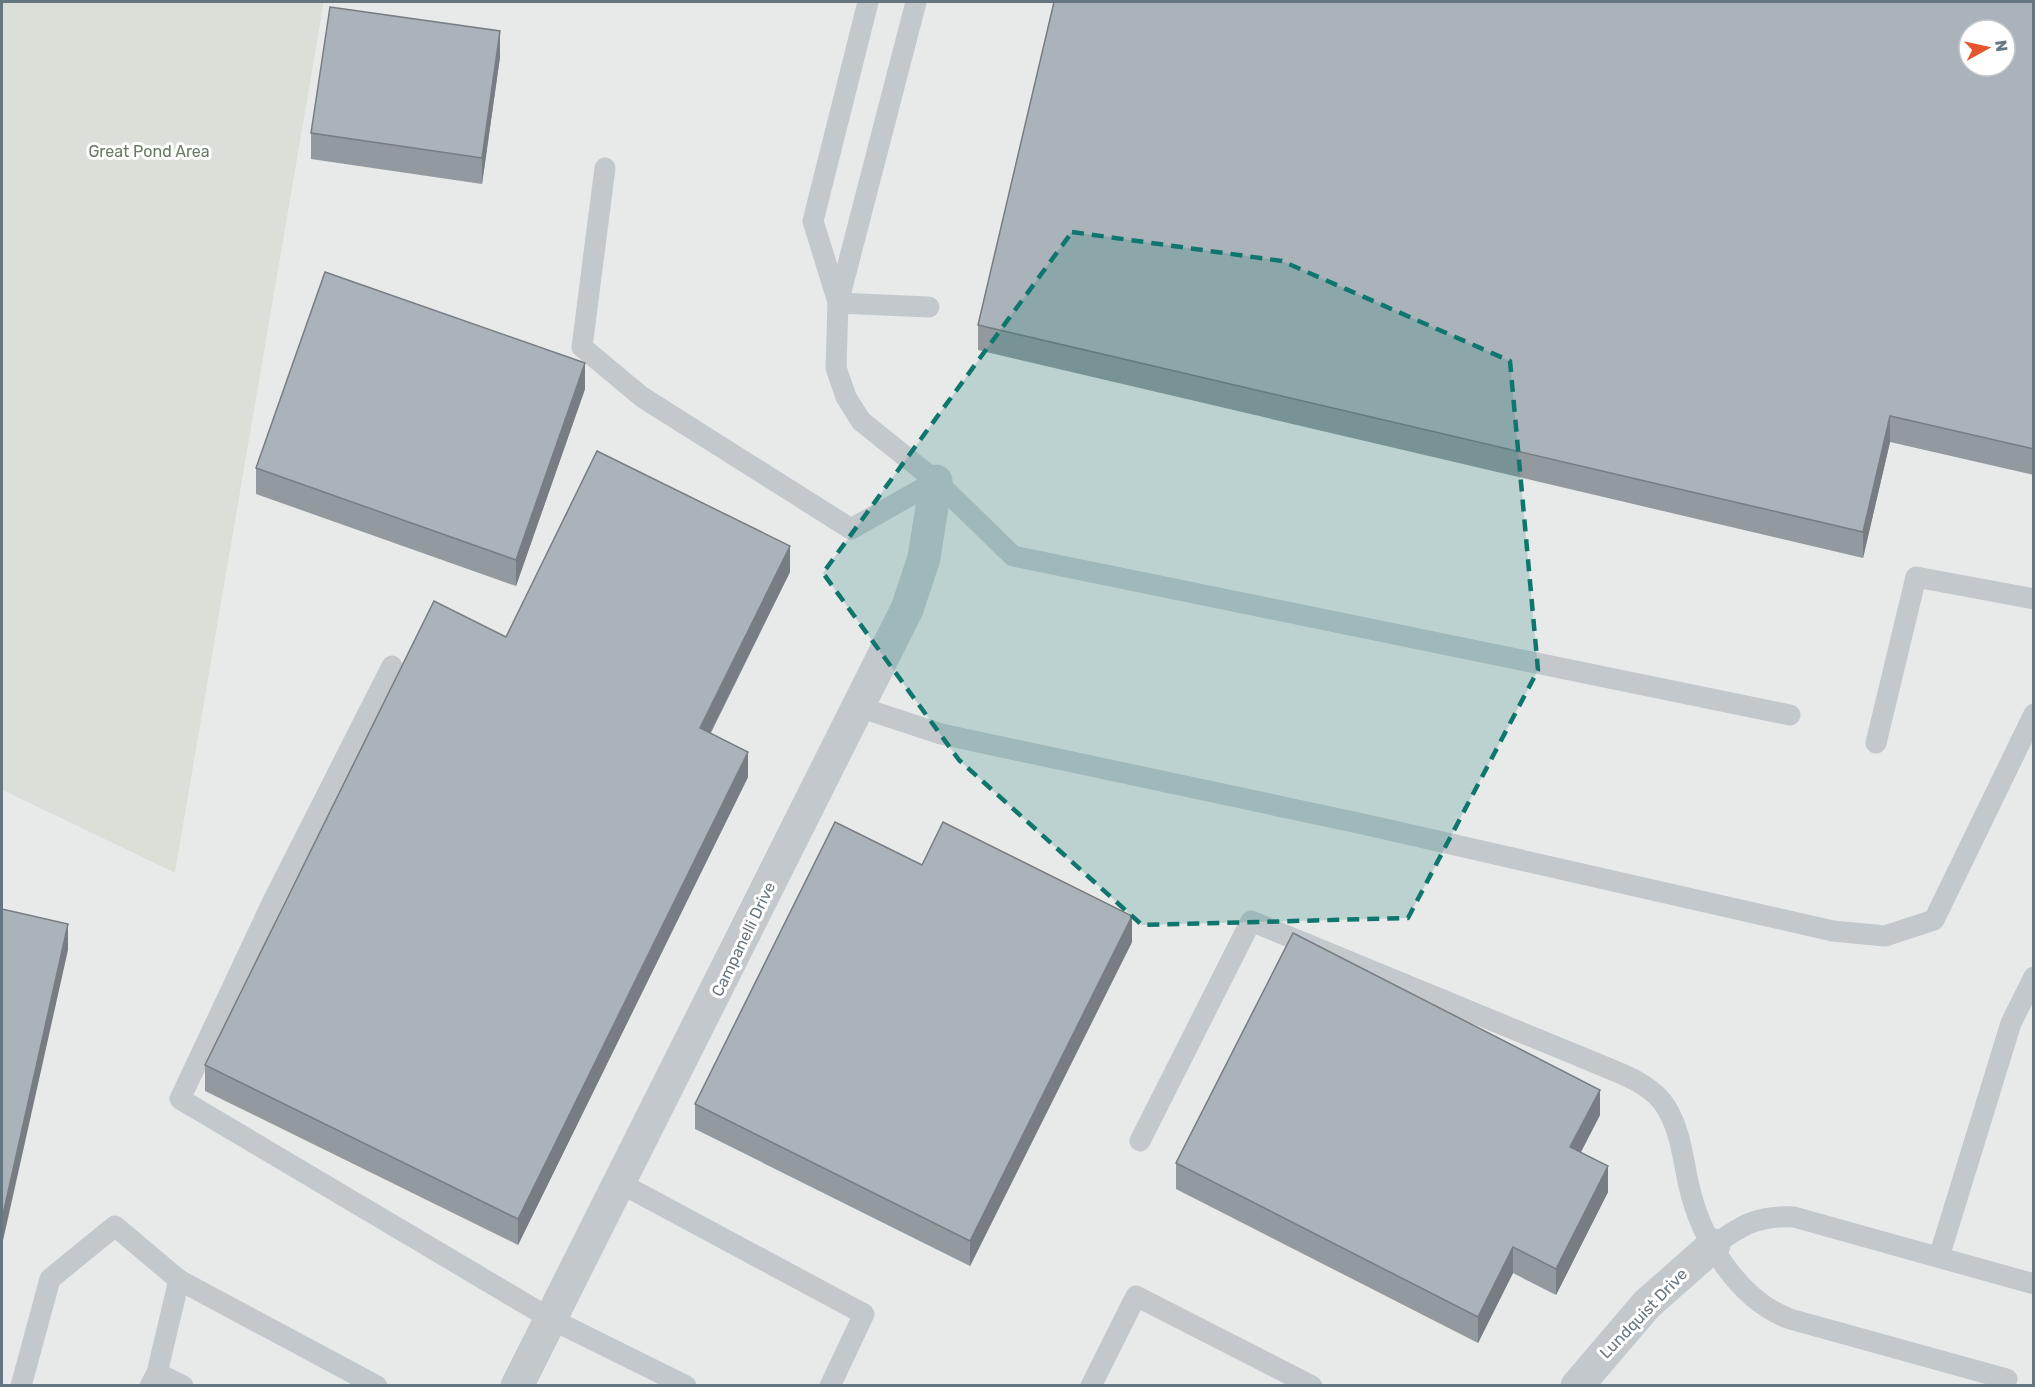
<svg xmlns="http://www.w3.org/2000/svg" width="2035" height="1387" viewBox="0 0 2035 1387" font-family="Rubik,sans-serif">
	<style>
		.built { fill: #e8e9e9; fill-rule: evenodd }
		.green { fill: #dadfd7 }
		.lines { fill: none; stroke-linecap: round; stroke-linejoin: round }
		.service { stroke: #c3c8cc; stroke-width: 21 }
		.minor { stroke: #c3c8cc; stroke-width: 33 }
		.wall { fill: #929a9f }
		.shaded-wall { fill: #777d82 }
		.building { fill: #aab3b9; stroke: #777d82; stroke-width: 1.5; fill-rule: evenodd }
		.marked { fill: #0f766e; fill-opacity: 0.2; stroke: #0f766e; stroke-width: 4.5; stroke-dasharray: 12 8; stroke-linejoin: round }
		.labels { text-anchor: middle; stroke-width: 6; stroke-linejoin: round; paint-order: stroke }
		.park-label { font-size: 16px; fill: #687a64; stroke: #fff }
		.street-label { font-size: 16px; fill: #657683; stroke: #fff }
	</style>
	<rect width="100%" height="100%" fill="#fafaf8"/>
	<!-- built -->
	<path class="built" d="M324 2H2033V1385H2V790L175 873ZM1969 30H2005V66H1969Z"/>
	<!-- green -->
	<polygon class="green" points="2,2 324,2 175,873 2,790"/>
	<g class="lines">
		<!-- service -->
		<g class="service">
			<polyline points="916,2 838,303 836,368 846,397 861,421 936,481 1013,556 1790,715"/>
			<polyline points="605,168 582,347 642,397 851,529 936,481"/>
			<polyline points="838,302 813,221 868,2"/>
			<polyline points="838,303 929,307"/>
			<polyline points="392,666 273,901 180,1099 551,1319 686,1386"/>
			<polyline points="859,707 941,734 1363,824 1833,931 1885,936 1934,920 2034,714"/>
			<polyline points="1876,743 1916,577 2034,599"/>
			<path d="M1140 1141 1251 921 1615 1071C1634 1079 1655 1089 1666 1107 1681 1131 1683 1160 1689 1186 1701 1239 1738 1300 1790 1319L2007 1379"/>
			<polyline points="620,1183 864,1314 830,1386"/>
			<path d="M1714 1245C1742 1225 1758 1215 1794 1217L2034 1284"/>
			<polyline points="1939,1257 2011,1023 2034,977"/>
			<polyline points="157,1373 183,1386"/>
			<polyline points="21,1386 50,1279 115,1226 179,1280 377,1386"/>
			<polyline points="150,1386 157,1373 179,1280"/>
			<polyline points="1091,1386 1136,1296 1312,1386"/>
		</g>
		<!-- minor -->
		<g class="minor">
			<polyline points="517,1386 907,609 924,558 936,481"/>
			<polyline points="1577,1386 1647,1304 1714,1245"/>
		</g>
	</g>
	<!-- wall -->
	<g class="wall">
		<polygon points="2034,2 2034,475 1890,442 1863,558 978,350 978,325"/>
		<polygon points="500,57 482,184 311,159 311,133"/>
		<polygon points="585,389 516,586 256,494 256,468"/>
		<polygon points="790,572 711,733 748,777 518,1245 205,1091 205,1065 506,637"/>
		<polygon points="922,865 1132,942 970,1266 695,1129 695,1104"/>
		<polygon points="1600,1115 1581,1152 1608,1192 1556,1295 1513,1273 1478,1343 1176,1189 1176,1163"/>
	</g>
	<!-- shaded-wall -->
	<g class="shaded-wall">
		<polygon points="500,31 500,57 482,184 482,158"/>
		<polygon points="585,363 585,389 516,586 516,560"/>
		<polygon points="1890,416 1890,442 1863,558 1863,532"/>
		<polygon points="790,546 790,572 700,753 700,728"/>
		<polygon points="748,752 748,777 518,1245 518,1219"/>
		<polygon points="1132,916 1132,942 970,1266 970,1241"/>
		<polygon points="68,924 68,950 2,1245 2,1219"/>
		<polygon points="1600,1090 1600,1115 1570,1173 1570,1147"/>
		<polygon points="1608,1166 1608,1192 1556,1295 1556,1269"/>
		<polygon points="1513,1247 1513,1273 1478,1343 1478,1317"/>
	</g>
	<!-- building -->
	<g class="building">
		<path d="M1054 2H2034V449L1890 416 1863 532 978 325ZM1969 30H2005V66H1969Z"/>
		<polygon points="330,7 500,31 482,158 311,133"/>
		<polygon points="325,272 585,363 516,560 256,468"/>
		<polygon points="597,451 790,546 700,728 748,752 518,1219 205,1065 434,601 506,637"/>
		<polygon points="835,822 922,865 943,822 1132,916 970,1241 695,1104"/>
		<polygon points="2,909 68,924 2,1219"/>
		<polygon points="1293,933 1600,1090 1570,1147 1608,1166 1556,1269 1513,1247 1478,1317 1176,1163"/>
	</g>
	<!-- marked area -->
	<path class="marked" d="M1072 232 1282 261 1510 361 1538 670 1408 918 1142 925 959 760 823 573Z"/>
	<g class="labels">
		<!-- park labels -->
		<g class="park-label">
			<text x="149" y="157">Great Pond Area</text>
		</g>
		<!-- street labels -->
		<g class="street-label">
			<text transform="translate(743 939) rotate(-64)" y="6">Campanelli Drive</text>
			<text transform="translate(1643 1313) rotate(-46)" y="6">Lundquist Drive</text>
		</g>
	</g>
	<!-- border -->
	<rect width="2035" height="1387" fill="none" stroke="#657683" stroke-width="6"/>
	<!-- north arrow -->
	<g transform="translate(1987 48) rotate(82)"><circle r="28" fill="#ffffff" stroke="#c1c8cd" stroke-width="1.5"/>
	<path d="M0-4.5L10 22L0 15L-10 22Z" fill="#e4572e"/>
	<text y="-9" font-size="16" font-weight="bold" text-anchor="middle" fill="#657683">N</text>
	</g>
</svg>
